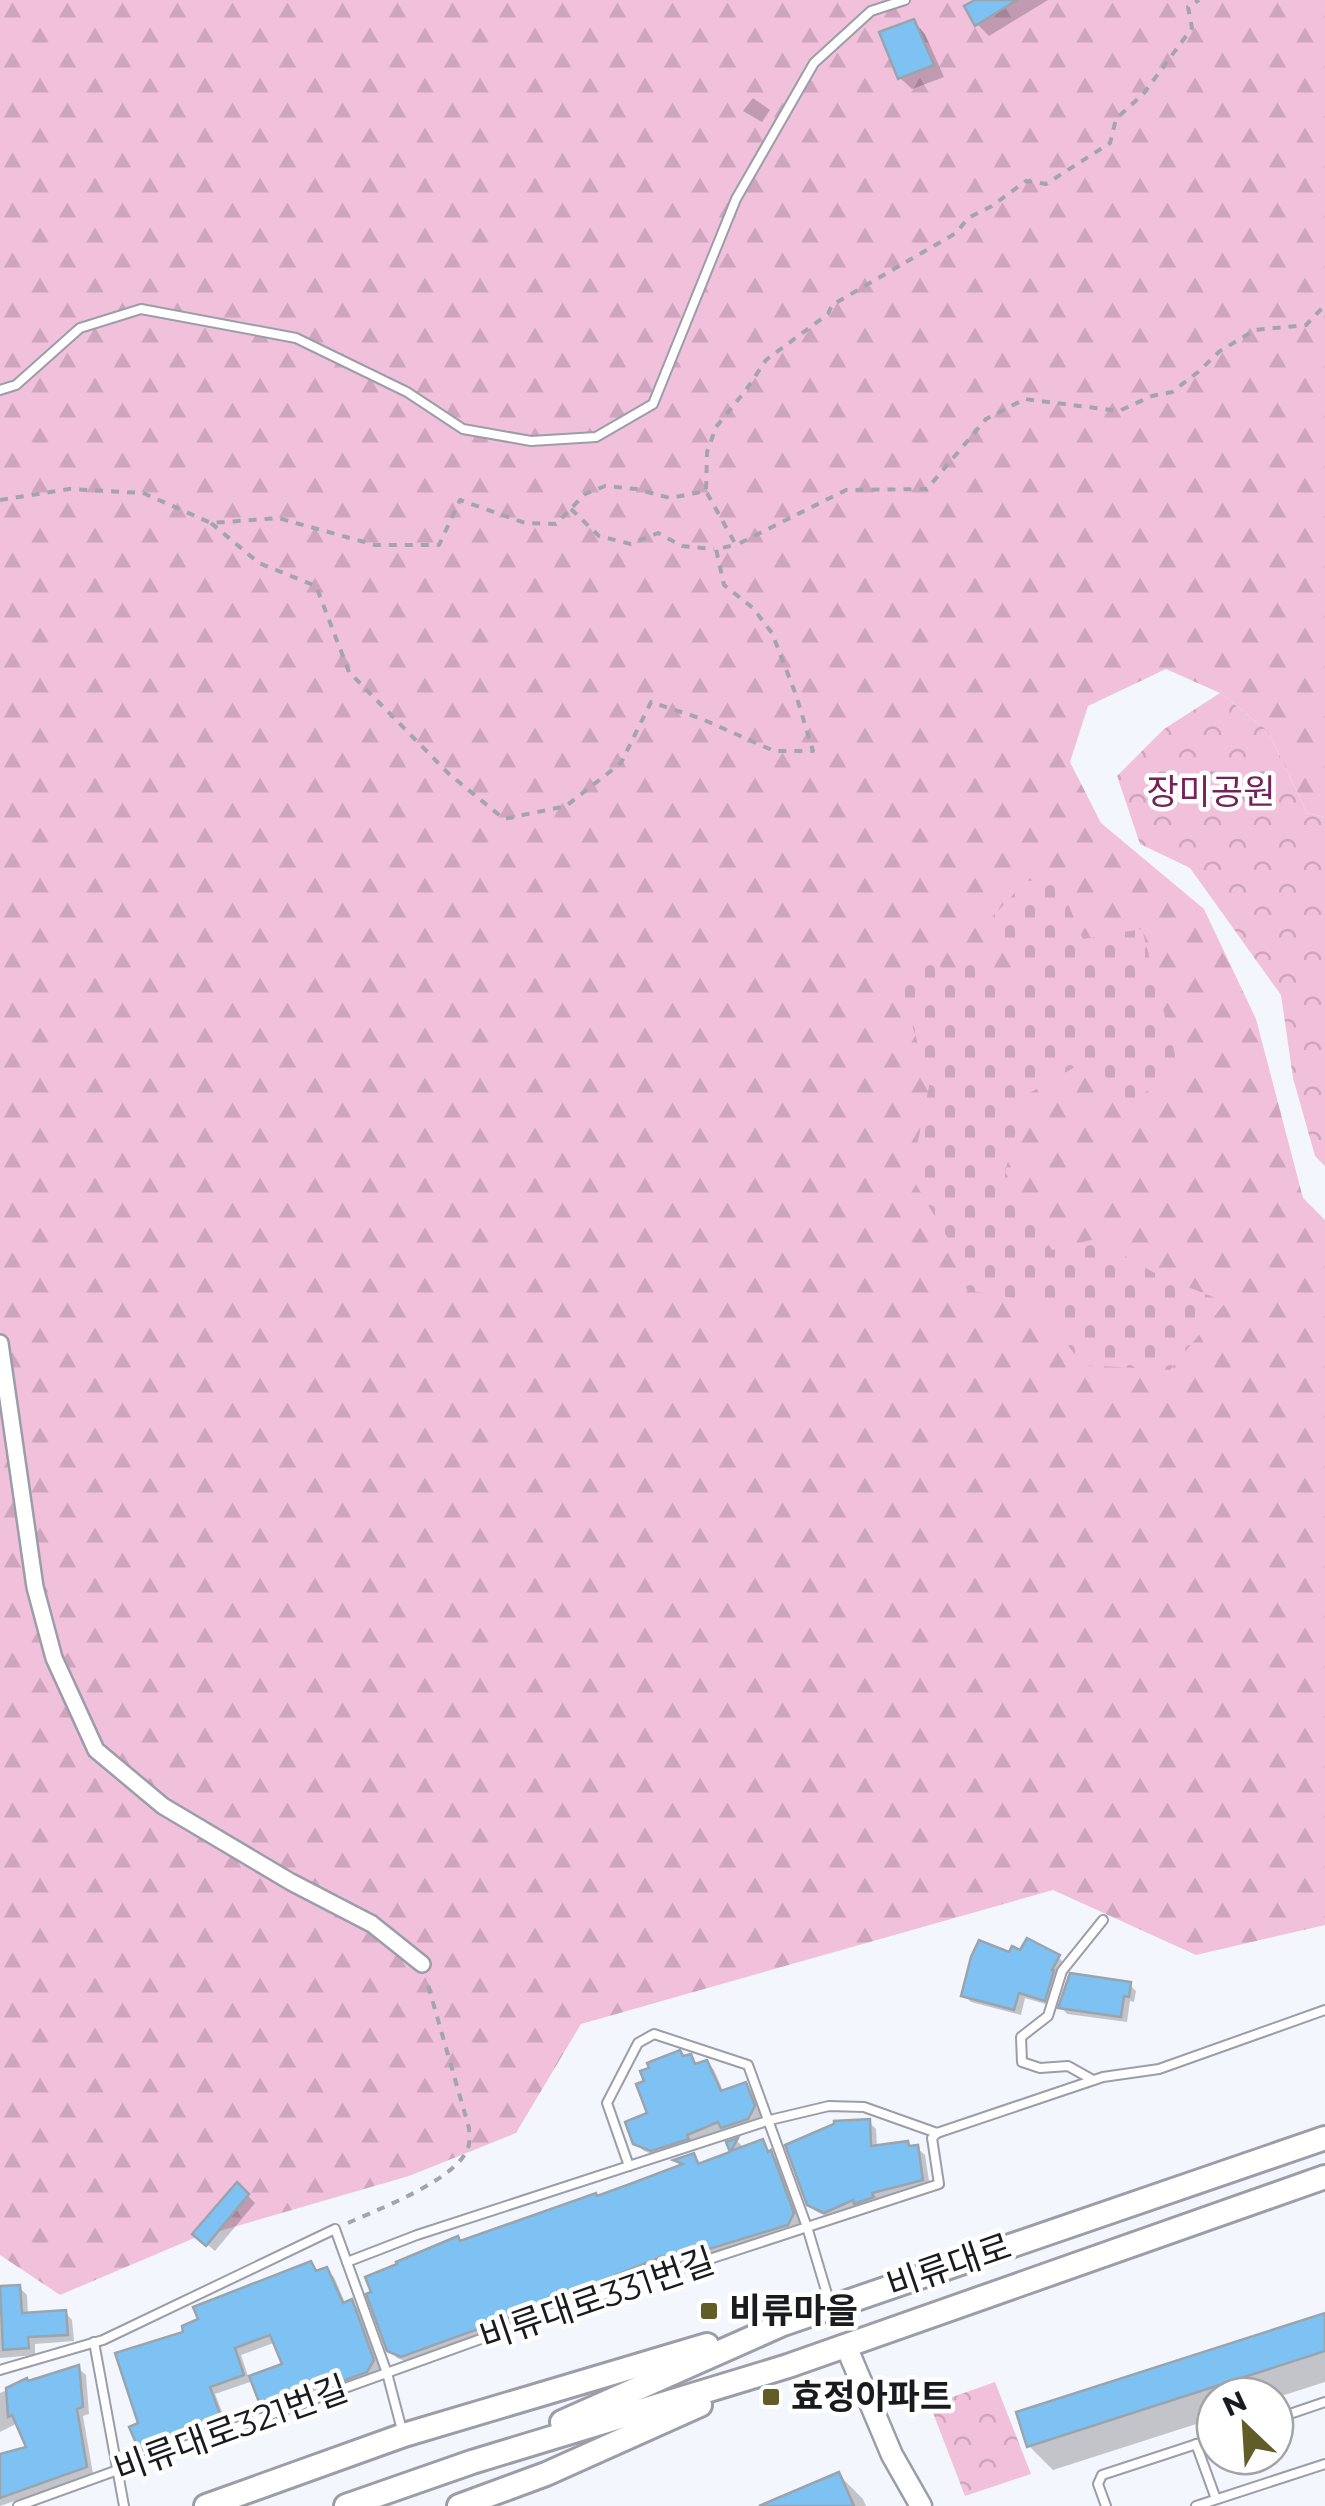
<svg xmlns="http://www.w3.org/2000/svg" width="1325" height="2506" viewBox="0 0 1325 2506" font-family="Montserrat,'Noto Sans KR',sans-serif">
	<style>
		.forest { fill: url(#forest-firs) }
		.cemetery { fill: url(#cemetery-stones) }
		.park { fill: url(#park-crowns) }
		.shadow { fill: #0003; fill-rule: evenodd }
		.building { fill: #7ec2f4; stroke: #9aa4ad; stroke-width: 2.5 }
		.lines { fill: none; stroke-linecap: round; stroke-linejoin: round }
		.service-casing { stroke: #9b9da9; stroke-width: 12 }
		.minor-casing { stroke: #9b9da9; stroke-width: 20 }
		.tertiary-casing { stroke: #9b9da9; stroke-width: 25 }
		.secondary-casing { stroke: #9b9da9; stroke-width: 28 }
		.path { stroke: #a3a5ab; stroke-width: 4; stroke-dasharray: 8 8; stroke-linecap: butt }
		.service { stroke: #fff; stroke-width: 8 }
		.minor { stroke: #fff; stroke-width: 15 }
		.tertiary { stroke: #fff; stroke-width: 20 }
		.secondary { stroke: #fff; stroke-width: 22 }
		.poi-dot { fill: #605d29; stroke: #fff; stroke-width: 4 }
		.labels { text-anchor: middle; stroke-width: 9; stroke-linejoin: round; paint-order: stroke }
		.park-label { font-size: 35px; fill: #742258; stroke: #fff }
		.street-label { font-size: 35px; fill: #1a1b1f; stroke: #fff }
		.poi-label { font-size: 35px; font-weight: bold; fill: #1a1b1f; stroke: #fff; text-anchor: start }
	</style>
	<defs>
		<pattern id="forest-firs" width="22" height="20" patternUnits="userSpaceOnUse" patternTransform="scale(2.5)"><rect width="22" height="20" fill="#f1c1dc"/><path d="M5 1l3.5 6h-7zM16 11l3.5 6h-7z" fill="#cea5bc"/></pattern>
		<pattern id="cemetery-stones" width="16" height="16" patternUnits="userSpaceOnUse" patternTransform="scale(2.5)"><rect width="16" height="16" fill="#f1c1dc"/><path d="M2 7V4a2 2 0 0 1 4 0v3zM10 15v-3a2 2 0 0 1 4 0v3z" fill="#cea5bc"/></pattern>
		<pattern id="park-crowns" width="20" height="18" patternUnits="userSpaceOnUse" patternTransform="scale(2.5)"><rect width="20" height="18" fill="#f1c1dc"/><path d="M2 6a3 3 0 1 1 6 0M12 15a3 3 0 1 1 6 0" fill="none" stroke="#cea5bc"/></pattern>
	</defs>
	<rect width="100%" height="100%" fill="#f4f6fd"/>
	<!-- forest -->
	<polygon class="forest" points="0,0 1325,0 1325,817 1307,813 1268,731 1220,693 1166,669 1088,706 1070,762 1101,823 1204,909 1256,1019 1303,1198 1325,1220 1325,1925 1196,1955 1053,1890 581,2024 516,2133 409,2176 192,2239 60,2295 0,2255"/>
	<!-- cemetery -->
	<polygon class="cemetery" points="1058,880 1083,939 1142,929 1180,1073 1129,1101 1089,1059 1026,1095 1005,1172 1052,1250 1095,1239 1160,1276 1226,1302 1170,1370 1083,1365 1035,1302 967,1290 950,1242 911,1176 930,1081 899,984 926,960 951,972 972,958 1009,983 1024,974 993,916 1026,881"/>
	<!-- park -->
	<g class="park">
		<polygon points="1220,693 1268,731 1307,813 1325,817 1325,1166 1315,1156 1293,1078 1281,995 1190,868 1140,844 1117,776 1164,729"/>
		<polygon points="995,2382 1031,2474 965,2496 930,2405"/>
	</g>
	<!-- shadow -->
	<g class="shadow">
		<polygon points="979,0 1048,0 989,36 977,24"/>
		<polygon points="914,22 925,34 944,77 912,89 900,78"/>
		<polygon points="753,98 770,110 762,122 743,111"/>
		<polygon points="1010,1956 1058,1957 1065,1964 1052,2006 1025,1998 1021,2015 971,2002 964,1995"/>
		<polygon points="1130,1985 1136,1991 1134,2002 1130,2001 1127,2022 1067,2014 1061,2007"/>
		<polygon points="690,2057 699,2065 707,2062 714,2070 724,2093 745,2085 753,2092 761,2115 755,2126 730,2134 725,2129 660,2157 644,2151 635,2143 684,2058"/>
		<polygon points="869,2122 876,2129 877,2147 908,2143 912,2148 917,2148 925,2155 930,2187 833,2219 817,2212 809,2204"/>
		<polygon points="737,2141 745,2149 762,2142 778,2161 800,2222 795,2232 673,2269 668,2264 536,2317 410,2363 397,2358 389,2350 462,2243 598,2198 683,2166 678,2161 693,2155 701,2163 733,2153 730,2144"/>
		<polygon points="237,2185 255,2203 215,2251 195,2234"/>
		<path d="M311 2264 320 2272 327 2270 334 2277 346 2305 352 2302 359 2310 381 2369 374 2379 270 2413 263 2406 253 2381 215 2394 229 2429 203 2439 199 2436 150 2458 143 2451 141 2424 186 2334ZM276 2342 285 2365 249 2379 241 2355Z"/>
		<polygon points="19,2287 27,2295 28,2315 65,2312 72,2320 74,2341 35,2344 35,2355 0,2358 0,2289"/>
		<polygon points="1325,2315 1325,2382 1275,2398 1275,2396 1215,2396 1215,2418 1053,2470 1029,2446"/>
		<polygon points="78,2368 86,2375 89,2414 83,2416 93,2474 0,2506 0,2457 29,2448 18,2423 0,2432 0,2393 27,2381 29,2383"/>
		<polygon points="839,2475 863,2499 866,2506 766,2506"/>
	</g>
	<!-- building -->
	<g class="building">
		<polygon points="975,0 1017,0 975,26 964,6"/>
		<polygon points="914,19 934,65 898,79 879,32"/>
		<polygon points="1027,1938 1060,1955 1052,1970 1054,1970 1045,2001 1019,1993 1014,2010 961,1996 971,1957 979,1940 1009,1952 1012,1946 1020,1950"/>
		<polygon points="1070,1973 1131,1982 1129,1997 1124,1996 1121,2017 1058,2008"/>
		<polygon points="680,2050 683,2056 691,2054 695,2064 707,2060 721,2091 746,2082 755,2106 748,2119 721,2128 718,2122 687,2135 689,2139 651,2151 633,2144 625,2122 647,2113 636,2084 644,2081 640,2071 649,2068 647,2063"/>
		<polygon points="870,2119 871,2146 908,2141 909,2146 918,2145 923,2180 872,2193 874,2197 854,2204 853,2200 824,2213 807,2205 785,2145 834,2124 834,2121"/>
		<polygon points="738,2138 731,2151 763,2139 768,2152 771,2150 794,2213 788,2225 663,2263 661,2257 528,2311 401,2357 387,2351 366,2294 371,2292 365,2277 397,2264 396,2262 458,2236 460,2241 596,2193 597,2196 630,2184 683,2164 673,2160 694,2153 698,2164 730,2152 726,2142"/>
		<polygon points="237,2182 249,2194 206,2246 192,2234"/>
		<polygon points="311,2261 316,2271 327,2267 343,2303 352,2299 374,2360 367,2372 332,2385 331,2382 261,2407 249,2376 282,2364 270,2335 235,2348 244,2375 210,2387 223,2422 193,2433 192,2429 140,2452 129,2427 138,2423 115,2353 183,2332 182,2326 198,2319 193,2307"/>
		<polygon points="20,2285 22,2313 66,2310 68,2335 28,2337 29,2348 3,2350 0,2286"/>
		<polygon points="1325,2313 1325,2351 1027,2447 1016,2412"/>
		<polygon points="79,2365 83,2407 77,2409 87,2467 0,2498 0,2454 26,2447 12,2415 8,2417 6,2388 27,2378 28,2381"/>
		<polygon points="839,2472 854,2506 759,2506"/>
	</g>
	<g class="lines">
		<defs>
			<g id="service">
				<polyline points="0,390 16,385 80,328 141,309 296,338 407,392 463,429 531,441 596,437 653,404 736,199 814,63 871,11 905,0"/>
				<polyline points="1093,2080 1068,2066 1040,2068 1022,2062 1021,2037 1048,2016 1062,1971 1103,1920"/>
				<polyline points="629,2166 607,2103 638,2043 654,2034 748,2065 807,2227 830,2304"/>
				<polyline points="347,2262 417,2235 770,2120 829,2106 864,2107 937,2133 1103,2077 1159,2069 1325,2010"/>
				<polyline points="94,2342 124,2506"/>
				<polyline points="0,2370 103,2340 335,2229 387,2373 403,2434"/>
				<polyline points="1275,2419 1325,2402"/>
				<polyline points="1196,2444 1216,2499"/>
				<polyline points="18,2506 636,2283 939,2184 932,2138 937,2133"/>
				<polyline points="1106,2506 1098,2484 1102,2475 1215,2438"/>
				<polyline points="1196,2506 1325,2464"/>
			</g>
			<polyline id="minor" points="0,1343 35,1587 54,1658 96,1750 163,1806 291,1882 372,1924 422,1964"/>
			<polyline id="tertiary" points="846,2346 892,2455 921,2506"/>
			<g id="secondary">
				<polyline points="562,2422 783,2324 1325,2138"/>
				<polyline points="206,2506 404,2435 707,2345"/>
				<polyline points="346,2506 472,2462 788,2366 1325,2177"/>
				<polyline points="459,2506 546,2474 700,2405"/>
			</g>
		</defs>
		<!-- service casing -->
		<use href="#service" class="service-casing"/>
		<!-- minor casing -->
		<use href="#minor" class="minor-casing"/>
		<!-- tertiary casing -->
		<use href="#tertiary" class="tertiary-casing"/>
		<!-- secondary casing -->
		<use href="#secondary" class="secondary-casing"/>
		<!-- path -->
		<g class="path">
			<polyline points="707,493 736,545 846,490 927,489 986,419 1025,399 1119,411 1152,396 1172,392 1198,372 1220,351 1255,330 1306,325 1325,305"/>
			<polyline points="0,500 69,489 143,493 211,523 278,518 375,545 439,545 460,500 525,523 556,524 585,494 605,486 636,489 670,498 706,491 707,452 716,427 746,390 766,360 828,314 832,305 956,233 968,218 992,206 1026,181 1046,184 1110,143 1116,119 1144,93 1192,28 1188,7 1199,0"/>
			<polyline points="571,509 599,536 631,544 658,533 682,546 714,549"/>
			<polyline points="211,523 259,563 316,586 349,672 449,774 504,819 566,806 621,763 651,702 702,719 774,751 813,751 796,695 772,633 753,608 724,585 716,549 736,545"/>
			<path d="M348 2223C378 2209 463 2178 469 2144 470 2139 469 2133 469 2128L426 1978"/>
		</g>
		<!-- service -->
		<use href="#service" class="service"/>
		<!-- minor -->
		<use href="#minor" class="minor"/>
		<!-- tertiary -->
		<use href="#tertiary" class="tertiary"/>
		<!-- secondary -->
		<use href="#secondary" class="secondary"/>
	</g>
	<!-- markers -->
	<g class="poi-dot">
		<rect x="699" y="2301" width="20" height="20" rx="5"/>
		<rect x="761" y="2387" width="20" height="20" rx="5"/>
	</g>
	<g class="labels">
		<!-- park labels -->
		<g class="park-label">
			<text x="1211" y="804">장미공원</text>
		</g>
		<!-- street labels -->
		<g class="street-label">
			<text transform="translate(949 2266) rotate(-19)" y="12">비류대로</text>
			<text transform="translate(597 2299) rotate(-19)" y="12">비류대로331번길</text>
			<text transform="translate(231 2429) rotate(-20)" y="12">비류대로321번길</text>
		</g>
		<!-- poi labels -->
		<g class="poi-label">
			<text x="729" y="2323">비류마을</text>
			<text x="791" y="2409">효정아파트</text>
		</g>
	</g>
	<!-- north arrow -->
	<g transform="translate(1245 2426) rotate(335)"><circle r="48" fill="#ffffff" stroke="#a3a4a5" stroke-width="2.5"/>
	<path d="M0-8L18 38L0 25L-18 38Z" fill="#605d29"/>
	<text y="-15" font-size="28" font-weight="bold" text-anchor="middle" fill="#1a1b1f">N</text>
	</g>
</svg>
